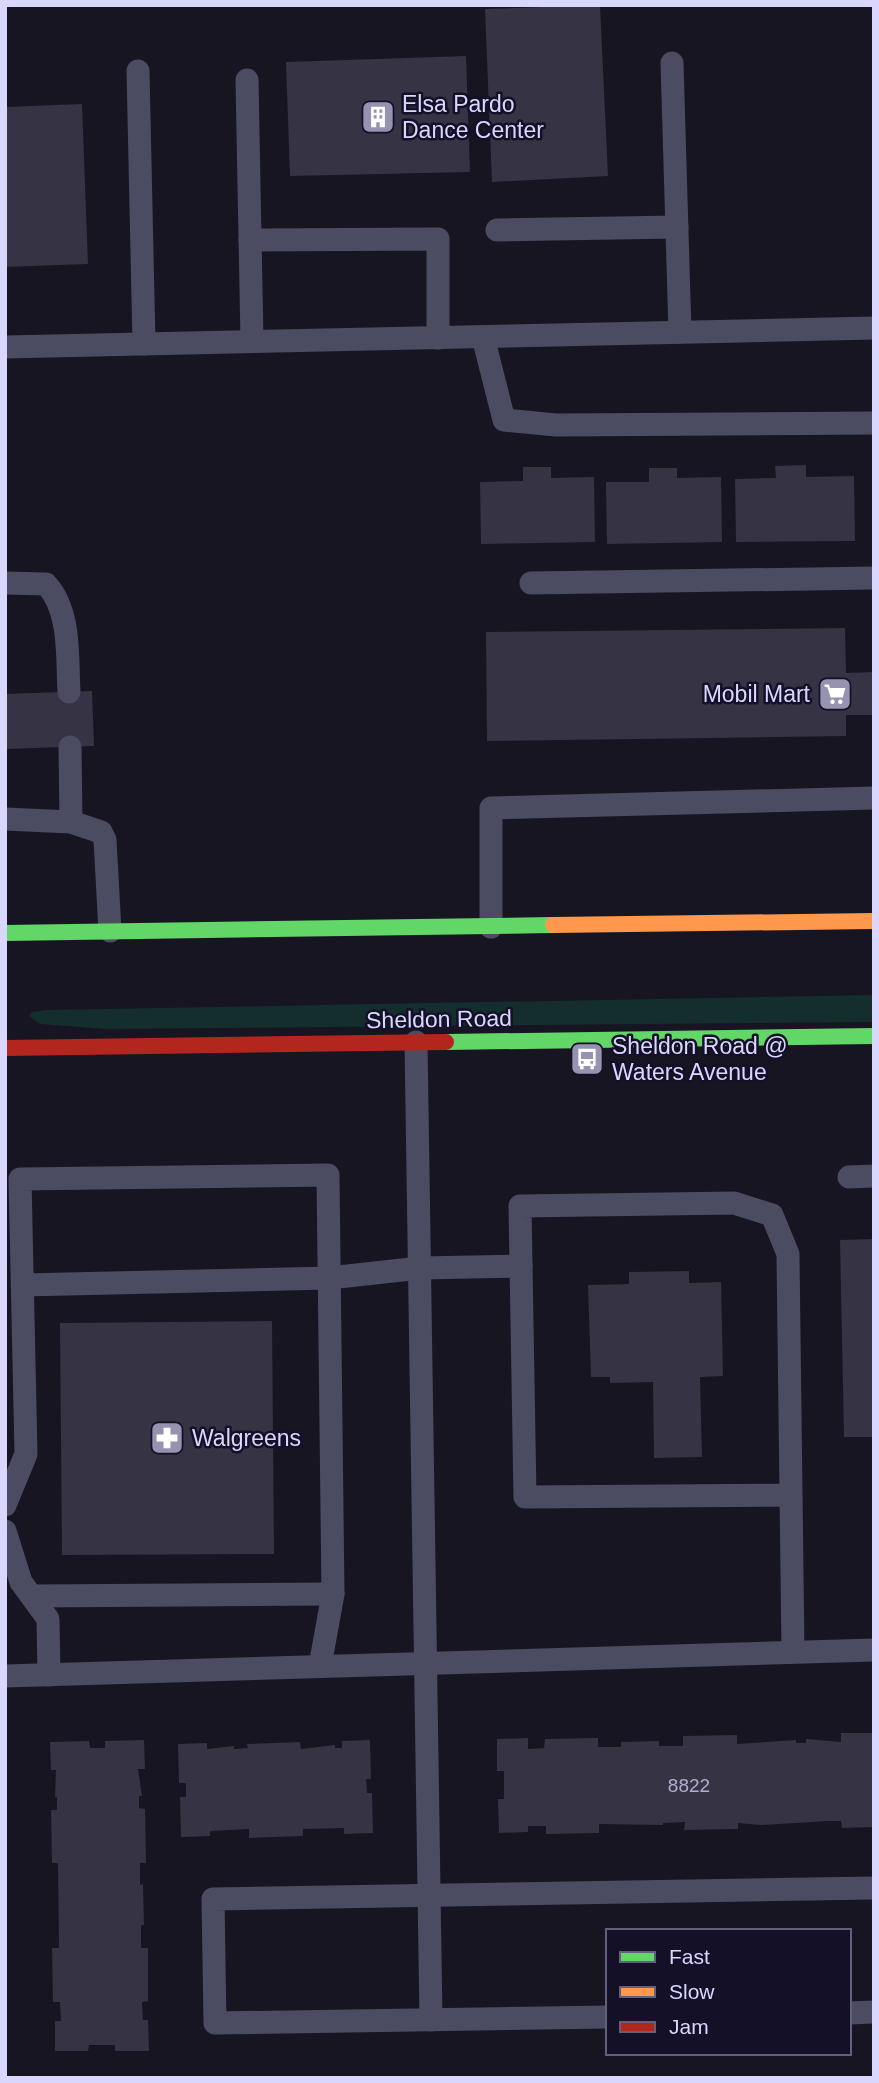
<svg xmlns="http://www.w3.org/2000/svg" width="879" height="2083" viewBox="0 0 879 2083" font-family="Helvetica,sans-serif">
	<style>
		.green { fill: #142d2d }
		.building { fill: #353344 }
		.lines { fill: none; stroke-linecap: round; stroke-linejoin: round }
		.lane { stroke: #4b4b62; stroke-width: 23 }
		.fast { stroke: #63d668; stroke-width: 16 }
		.slow { stroke: #ff974d; stroke-width: 16 }
		.jam { stroke: #b3261e; stroke-width: 16 }
		.labels { text-anchor: middle; stroke-width: 5; stroke-linejoin: round; paint-order: stroke }
		.number-label { font-size: 19px; fill: #b1aed0 }
		.poi-label { font-size: 23px; fill: #dad7fe; stroke: #131027; text-anchor: start }
		.street-label { font-size: 23px; fill: #dad7fe; stroke: #131027 }
	</style>
	<rect width="100%" height="100%" fill="#171522"/>
	<!-- green -->
	<polygon class="green" points="874,995 874,1022 106,1029 40,1024 29,1016 32,1012 47,1010"/>
	<!-- building -->
	<g class="building">
		<polygon points="600,5 608,176 492,182 485,9"/>
		<polygon points="466,56 470,172 290,176 286,62"/>
		<polygon points="82,104 88,264 5,267 5,107"/>
		<polygon points="806,465 806,477 854,476 855,541 736,542 735,479 776,478 775,466"/>
		<polygon points="523,467 551,467 551,478 594,477 595,542 481,544 480,482 523,481"/>
		<polygon points="649,468 677,468 677,478 721,477 722,542 607,544 606,482 649,482"/>
		<polygon points="845,628 846,673 874,672 874,715 846,715 846,736 487,741 486,632"/>
		<polygon points="92,691 94,746 5,749 5,694"/>
		<polygon points="874,1239 874,1437 844,1437 840,1240"/>
		<polygon points="689,1271 689,1283 721,1282 723,1376 700,1377 702,1457 654,1458 653,1382 610,1383 610,1377 591,1377 588,1285 629,1284 629,1272"/>
		<polygon points="272,1321 274,1554 62,1555 60,1323"/>
		<polygon points="841,1733 874,1733 874,1827 842,1828 841,1821 829,1821 761,1825 738,1823 738,1829 684,1830 685,1822 663,1823 663,1825 599,1824 599,1833 546,1834 546,1826 528,1826 528,1832 499,1833 498,1799 504,1799 504,1771 497,1771 497,1739 528,1738 528,1749 544,1748 545,1739 598,1738 598,1747 621,1747 621,1742 659,1741 659,1746 683,1746 683,1736 737,1735 737,1744 796,1740 796,1743 806,1743 806,1739 841,1742"/>
		<polygon points="144,1740 145,1769 138,1769 142,1796 139,1796 139,1808 145,1809 146,1863 140,1863 140,1885 143,1884 144,1925 141,1925 141,1948 148,1948 148,2001 142,2002 143,2020 148,2020 149,2051 115,2051 115,2045 89,2045 88,2051 55,2051 55,2021 61,2021 60,2002 53,2002 52,1948 59,1948 58,1863 52,1863 51,1810 57,1810 57,1797 55,1797 56,1770 51,1770 50,1742 89,1741 90,1748 105,1748 105,1741"/>
		<polygon points="370,1740 371,1779 366,1779 367,1793 372,1793 373,1833 344,1834 344,1828 303,1829 303,1836 249,1838 249,1829 210,1831 210,1836 181,1837 180,1797 186,1797 186,1783 179,1783 178,1744 207,1743 207,1749 234,1746 234,1749 248,1748 247,1744 300,1742 301,1749 335,1745 335,1748 342,1748 342,1741"/>
	</g>
	<g class="lines">
		<!-- lane -->
		<g class="lane">
			<polyline points="672,63 680,332"/>
			<polyline points="138,71 144,344"/>
			<polyline points="247,80 252,341"/>
			<polyline points="497,230 677,227"/>
			<polyline points="250,240 438,239 438,338"/>
			<polyline points="483,337 504,420 556,425 874,423"/>
			<polyline points="5,347 874,328"/>
			<path d="M5 583 46 584C71 611 67 656 69 692"/>
			<polyline points="531,583 874,578"/>
			<polyline points="70,747 71,822"/>
			<polyline points="5,819 71,822 101,832 105,840 110,931"/>
			<polyline points="491,927 491,808 874,798"/>
			<polyline points="416,1042 431,2020"/>
			<polyline points="849,1177 874,1176"/>
			<polyline points="23,1285 329,1278 420,1268 521,1266"/>
			<polyline points="791,1495 525,1497 520,1206 734,1203 772,1215 788,1254 793,1652"/>
			<polyline points="5,1505 26,1454 20,1179 328,1175 333,1594 320,1666"/>
			<polyline points="5,1531 21,1582 48,1619 49,1675"/>
			<polyline points="32,1596 333,1594"/>
			<polyline points="5,1676 874,1650"/>
			<polyline points="849,2013 874,2012"/>
			<polyline points="608,2017 215,2023 213,1899 874,1888"/>
		</g>
		<!-- fast -->
		<g class="fast">
			<polyline points="5,933 553,925"/>
			<polyline points="446,1042 874,1036"/>
		</g>
		<!-- slow -->
		<polyline class="slow" points="553,925 874,921"/>
		<!-- jam -->
		<polyline class="jam" points="5,1048 446,1042"/>
	</g>
	<!-- icons -->
	<defs>
		<symbol id="building-square" viewBox="-11 -11 22 22"><rect x="-9" y="-9" width="18" height="18" rx="4" fill="#9693b1" stroke="#131027"/><path d="M-4-6H4V6H1V3H-1V6H-4ZM-2.5-4.3h1.7v1.8h-1.7ZM.8-4.3h1.7v1.8H.8ZM-2.5-1h1.7V.8h-1.7ZM.8-1h1.7V.8H.8Z" fill="#fff"/></symbol>
		<symbol id="supermarket-square" viewBox="-11 -11 22 22"><rect x="-9" y="-9" width="18" height="18" rx="4" fill="#9693b1" stroke="#131027"/><path d="M-6-5.5h2.5l.6 2H6L4.5 2H-2.5L-4.4-4H-6ZM-1.5 3.2a1.3 1.3 0 1 0 .1 0ZM3 3.2a1.3 1.3 0 1 0 .1 0Z" fill="#fff"/></symbol>
		<symbol id="bus-square" viewBox="-11 -11 22 22"><rect x="-9" y="-9" width="18" height="18" rx="4" fill="#9693b1" stroke="#131027"/><path d="M-5-6H5V4H4V6H2V4H-2V6H-4V4H-5ZM-3.5-4V0h7V-4ZM-3.5 1.2v1.5H-2V1.2ZM2 1.2v1.5H3.5V1.2Z" fill="#fff"/></symbol>
		<symbol id="pharmacy-square" viewBox="-11 -11 22 22"><rect x="-9" y="-9" width="18" height="18" rx="4" fill="#9693b1" stroke="#131027"/><path d="M-2-6h4v4h4v4h-4v4h-4v-4h-4v-4h4Z" fill="#fff"/></symbol>
	</defs>
	<g fill-rule="evenodd">
		<use href="#building-square" x="359" y="98" width="38" height="38"/>
		<use href="#supermarket-square" x="816" y="675" width="38" height="38"/>
		<use href="#bus-square" x="568" y="1040" width="38" height="38"/>
		<use href="#pharmacy-square" x="148" y="1419" width="38" height="38"/>
	</g>
	<g class="labels">
		<!-- number labels -->
		<g class="number-label">
			<text x="689" y="1792">8822</text>
		</g>
		<!-- poi labels -->
		<g class="poi-label">
			<text x="402" y="112">Elsa Pardo<tspan x="402" dy="26">Dance Center</tspan></text>
			<text x="810" y="702" text-anchor="end">Mobil Mart</text>
			<text x="612" y="1054">Sheldon Road @<tspan x="612" dy="26">Waters Avenue</tspan></text>
			<text x="192" y="1446">Walgreens</text>
		</g>
		<!-- street labels -->
		<g class="street-label">
			<text transform="translate(439 1019) rotate(-1)" y="8">Sheldon Road</text>
		</g>
	</g>
	<!-- border -->
	<rect width="879" height="2083" fill="none" stroke="#dad7fe" stroke-width="14"/>
	<!-- legend -->
	<rect x="606" y="1929" width="245" height="126" fill="#131027" stroke="#63607d" stroke-width="2"/>
	<rect x="620" y="1952" width="35" height="10" fill="#63d668" stroke="#63607d" stroke-width="2"/>
	<text x="669" y="1964" font-size="21" fill="#dad7fe">Fast</text>
	<rect x="620" y="1987" width="35" height="10" fill="#ff974d" stroke="#63607d" stroke-width="2"/>
	<text x="669" y="1999" font-size="21" fill="#dad7fe">Slow</text>
	<rect x="620" y="2022" width="35" height="10" fill="#b3261e" stroke="#63607d" stroke-width="2"/>
	<text x="669" y="2034" font-size="21" fill="#dad7fe">Jam</text>
</svg>
